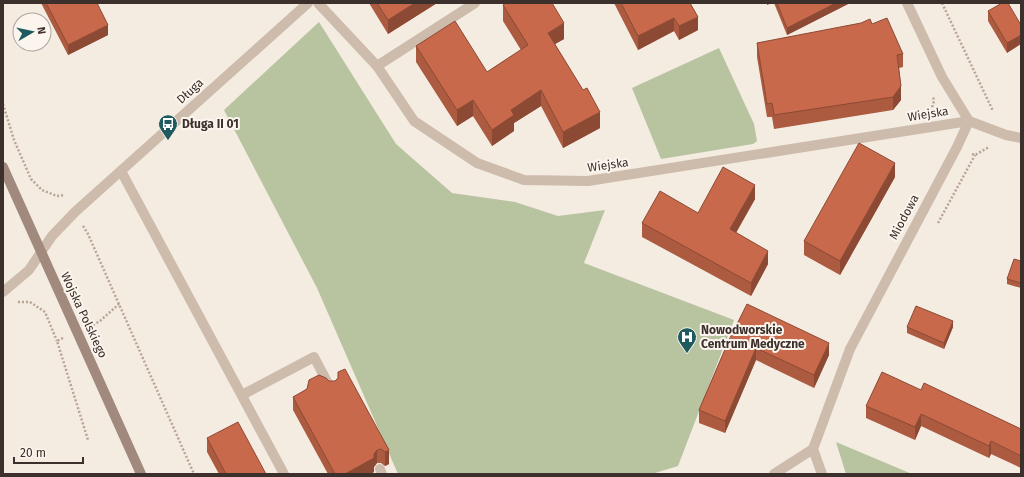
<svg xmlns="http://www.w3.org/2000/svg" width="1024" height="477" viewBox="0 0 1024 477" font-family="'Fira Sans',sans-serif">
	<style>
		.green { fill: #b8c4a0 }
		.lines { fill: none; stroke-linecap: round; stroke-linejoin: round }
		.path { stroke: #b9a596; stroke-width: 2.5; stroke-dasharray: 2 2; stroke-linecap: butt }
		.lane { stroke: #cdbbac; stroke-width: 10 }
		.street { stroke: #cdbbac; stroke-width: 10 }
		.secondary { stroke: #a18a7d; stroke-width: 10 }
		.wall { fill: #ac5a40 }
		.shaded-wall { fill: #8c4a34 }
		.building { fill: #c8694b; stroke: #8c4a34 }
		.labels { text-anchor: middle; stroke-width: 4; stroke-linejoin: round; paint-order: stroke }
		.street-label { font-size: 12px; fill: #3b302b; stroke: #fbf5ee }
		.poi-label { font-size: 12px; font-weight: bold; fill: #3b302b; stroke: #fbf5ee; text-anchor: start }
	</style>
	<rect width="100%" height="100%" fill="#f4ebe1"/>
	<!-- green -->
	<g class="green">
		<polygon points="319,22 396,144 452,193 515,202 558,216 605,210 584,263 734,320 678,466 655,473 655,474 398,474 317,288 224,110"/>
		<polygon points="719,48 754,124 757,141 753,144 661,159 632,88"/>
		<polygon points="836,442 912,474 846,474"/>
	</g>
	<g class="lines">
		<!-- path -->
		<g class="path">
			<polyline points="942,3 993,111"/>
			<polyline points="3,104 14,140 31,179 42,190 57,196 65,195"/>
			<polyline points="931,111 934,101 933,96"/>
			<polyline points="972,154 975,155 989,147"/>
			<polyline points="938,223 975,155"/>
			<polyline points="83,226 88,234 194,474"/>
			<polyline points="18,302 30,302 45,312 57,341"/>
			<polyline points="93,325 100,321 119,304"/>
			<polyline points="63,338 57,341 88,440"/>
		</g>
		<!-- lane -->
		<g class="lane">
			<polyline points="377,66 475,3"/>
			<polyline points="121,171 284,474"/>
			<polyline points="242,395 314,357 331,389"/>
			<polyline points="813,449 822,474"/>
			<polyline points="380,469 382,474"/>
			<polyline points="774,474 813,449 850,349"/>
		</g>
		<!-- street -->
		<g class="street">
			<polyline points="318,3 377,66 414,121 477,163 524,180 588,181 969,121 1006,135 1021,138"/>
			<polyline points="907,3 942,77 969,121"/>
			<polyline points="3,292 29,270 52,236 75,212 308,3"/>
			<polyline points="850,349 957,147 969,121"/>
		</g>
		<!-- secondary -->
		<polyline class="secondary" points="3,167 141,474"/>
	</g>
	<!-- wall -->
	<g class="wall">
		<polygon points="41,3 97,3 108,35 68,55"/>
		<polygon points="369,3 437,3 388,34"/>
		<polygon points="614,3 690,3 698,30 679,40 674,31 638,50"/>
		<polygon points="774,3 850,3 787,35"/>
		<polygon points="503,5 564,39 555,44 600,128 563,148 541,106 514,123 514,131 492,146 473,116 457,126 416,62 416,46 487,72 521,50 503,21"/>
		<polygon points="988,11 1021,25 1007,53 988,21"/>
		<polygon points="872,24 903,54 903,67 899,68 901,100 893,110 774,129 772,117 767,117 757,57 757,43"/>
		<polygon points="895,177 840,275 804,255 804,241"/>
		<polygon points="755,199 736,233 768,264 751,296 642,237 642,223 698,213"/>
		<polygon points="1021,261 1021,288 1007,284 1007,279"/>
		<polygon points="907,327 953,327 944,349 907,333"/>
		<polygon points="729,340 829,355 814,388 756,360 725,433 699,423 699,410"/>
		<polygon points="338,372 389,450 389,464 385,466 381,463 377,463 374,467 374,472 370,474 328,474 293,410 293,397 307,389 329,381 335,381 338,378"/>
		<polygon points="921,390 1021,429 1021,468 991,454 989,458 921,426 915,440 866,418 866,406"/>
		<polygon points="207,438 266,474 219,474 207,452"/>
	</g>
	<!-- shaded-wall -->
	<g class="shaded-wall">
		<polygon points="415,3 437,3 388,34 388,20"/>
		<polygon points="767,3 772,3 767,5"/>
		<polygon points="836,3 850,3 787,35 787,28"/>
		<polygon points="698,17 698,30 679,40 679,26"/>
		<polygon points="674,18 674,31 638,50 638,36"/>
		<polygon points="564,23 564,39 548,48 548,33"/>
		<polygon points="108,25 108,35 68,55 68,45"/>
		<polygon points="1021,35 1021,44 1007,53 1007,43"/>
		<polygon points="901,86 901,100 893,110 893,97"/>
		<polygon points="541,90 541,106 514,123 514,131 492,146 492,130 511,110"/>
		<polygon points="473,100 473,116 457,126 457,110"/>
		<polygon points="600,112 600,128 563,148 563,132"/>
		<polygon points="895,163 895,177 840,275 840,261"/>
		<polygon points="755,185 755,199 730,243 730,229"/>
		<polygon points="768,251 768,264 751,296 751,283"/>
		<polygon points="953,321 953,327 944,349 944,343"/>
		<polygon points="829,343 829,355 814,388 814,375"/>
		<polygon points="756,348 756,360 725,433 725,421"/>
		<polygon points="921,414 921,426 915,440 915,427"/>
		<polygon points="991,441 991,454 989,458 989,446"/>
		<polygon points="377,450 377,463 374,467 374,472 370,474 345,474 374,454"/>
		<polygon points="389,450 389,464 385,466 385,452"/>
	</g>
	<!-- building -->
	<g class="building">
		<polygon points="46,3 97,3 108,25 68,45"/>
		<polygon points="377,3 415,3 388,20"/>
		<polygon points="506,3 552,3 564,23 548,33 583,90 587,88 600,112 563,132 541,90 511,110 514,115 492,130 473,100 457,110 416,46 455,21 487,72 528,45 503,5"/>
		<polygon points="621,3 690,3 698,17 679,26 674,18 638,36"/>
		<polygon points="777,3 836,3 787,28"/>
		<polygon points="1002,3 1008,3 1021,25 1021,35 1007,43 988,11"/>
		<polygon points="887,18 903,54 897,55 901,86 893,97 774,115 772,103 767,104 757,43 861,23 870,19 872,24"/>
		<polygon points="859,143 895,163 840,261 804,241"/>
		<polygon points="723,167 755,185 730,229 768,251 751,283 642,223 660,191 698,213"/>
		<polygon points="1014,259 1021,261 1021,283 1007,279"/>
		<polygon points="747,304 829,343 814,375 756,348 725,421 699,410 729,340"/>
		<polygon points="916,306 953,321 944,343 907,327"/>
		<polygon points="345,369 389,450 385,452 381,449 377,450 374,454 374,458 345,474 335,474 293,397 307,389 309,380 319,375 326,378 329,381 335,381 338,378 338,372"/>
		<polygon points="882,372 921,390 924,383 1021,429 1021,456 991,441 989,446 921,414 915,427 866,406"/>
		<polygon points="238,422 266,474 226,474 207,438"/>
	</g>
	<!-- icons -->
	<defs>
		<symbol id="bus-pin" viewBox="-11 -11 22 30"><path d="M0 17L-7.5 6A9.5 9.5 0 1 1 7.5 6Z" fill="#1f5a5e" stroke="#fbf5ee"/><path d="M-5-6H5V4H4V6H2V4H-2V6H-4V4H-5ZM-3.5-4V0h7V-4ZM-3.5 1.2v1.5H-2V1.2ZM2 1.2v1.5H3.5V1.2Z" fill="#fff"/></symbol>
		<symbol id="hospital-pin" viewBox="-11 -11 22 30"><path d="M0 17L-7.5 6A9.5 9.5 0 1 1 7.5 6Z" fill="#1f5a5e" stroke="#fbf5ee"/><path d="M-5-5h3v3.5h4V-5h3V5h-3V1.5h-4V5h-3Z" fill="#fff"/></symbol>
	</defs>
	<g fill-rule="evenodd">
		<use href="#bus-pin" x="157" y="113" width="22" height="30"/>
		<use href="#hospital-pin" x="676" y="326" width="22" height="30"/>
	</g>
	<g class="labels">
		<!-- street labels -->
		<g class="street-label">
			<text transform="translate(190 91) rotate(-42)" y="4">Długa</text>
			<text transform="translate(928 114) rotate(-9)" y="4">Wiejska</text>
			<text transform="translate(608 165) rotate(-8)" y="4">Wiejska</text>
			<text transform="translate(904 217) rotate(-62)" y="4">Miodowa</text>
			<text transform="translate(84 315) rotate(65)" y="4">Wojska Polskiego</text>
		</g>
		<!-- poi labels -->
		<g class="poi-label">
			<text x="182" y="128">Długa II 01</text>
			<text x="701" y="334">Nowodworskie<tspan x="701" dy="14">Centrum Medyczne</tspan></text>
		</g>
	</g>
	<!-- border -->
	<rect width="1024" height="477" fill="none" stroke="#3b302b" stroke-width="8"/>
	<!-- north arrow -->
	<g transform="translate(32 32) rotate(81)"><circle r="19" fill="#fbf5ee" stroke="#aea6a0"/>
	<path d="M0-3L7 15L0 10L-7 15Z" fill="#1f5a5e"/>
	<text y="-6" font-size="11" font-weight="bold" text-anchor="middle" fill="#3b302b">N</text>
	</g>
	<!-- scale -->
	<path d="M14 457v6h69v-6" fill="none" stroke="#3b302b" stroke-width="2"/>
	<text x="20" y="457" font-size="12" fill="#3b302b" stroke="#fbf5ee" stroke-width="3" paint-order="stroke">20 m</text>
</svg>
